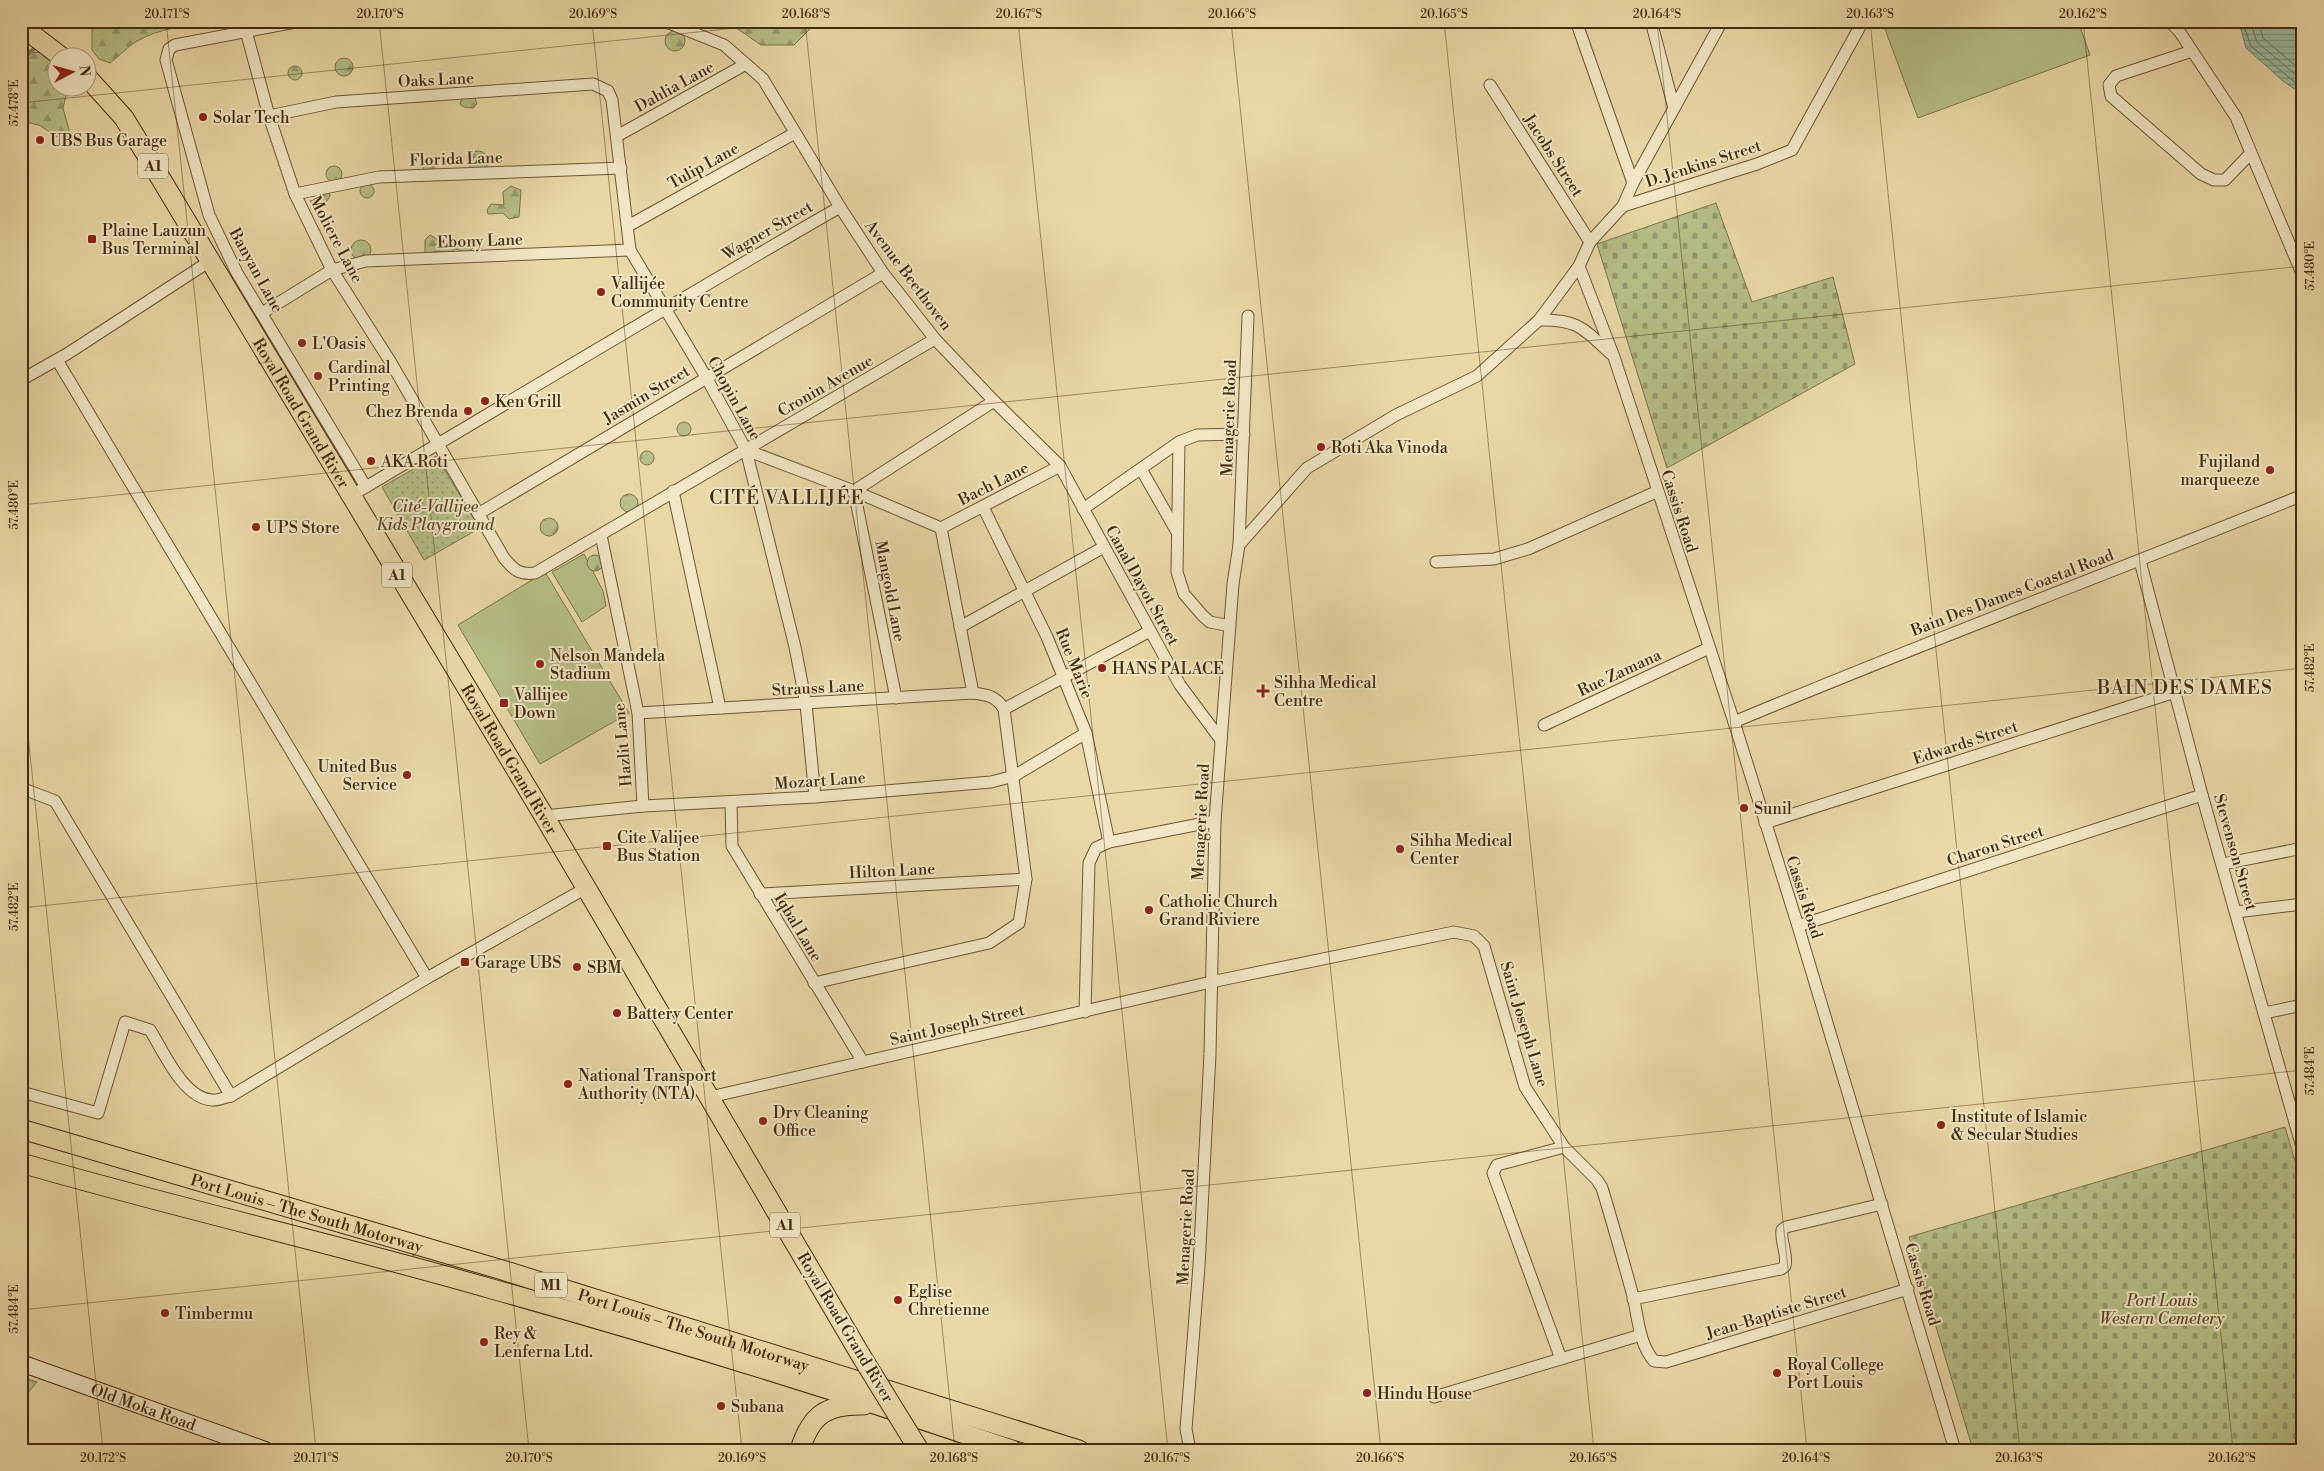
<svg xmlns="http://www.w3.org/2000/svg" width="2324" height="1471" viewBox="0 0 2324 1471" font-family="'Libre Bodoni',serif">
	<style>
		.green { fill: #b6bf87; stroke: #7c754a }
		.forest { fill: url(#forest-firs); stroke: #7c754a }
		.cemetery { fill: url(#cemetery-stones); stroke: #7c754a }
		.park { fill: url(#park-dots); stroke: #7c754a }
		.water { fill: url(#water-rules); stroke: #778167 }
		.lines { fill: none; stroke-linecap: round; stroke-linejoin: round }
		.shore { stroke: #6e7358; stroke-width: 1 }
		.stream { stroke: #778167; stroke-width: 4 }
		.minor-casing { stroke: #6c5634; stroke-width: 13 }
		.secondary-casing { stroke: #432b0e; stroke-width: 18 }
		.primary-casing { stroke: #432b0e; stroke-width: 21 }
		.trunk-casing { stroke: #432b0e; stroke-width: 21 }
		.minor { stroke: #f1e6c5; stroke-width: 11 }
		.secondary { stroke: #f1e6c5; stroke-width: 16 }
		.primary { stroke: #e9d8a6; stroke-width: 19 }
		.trunk { stroke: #e9d8a6; stroke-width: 19 }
		.primary-bridge-casing { stroke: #432b0e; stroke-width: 21; stroke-linecap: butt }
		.primary-bridge { stroke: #e9d8a6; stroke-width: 19 }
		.ticks { fill: none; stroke: #432b0e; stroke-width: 1; stroke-opacity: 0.45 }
		.poi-dot { fill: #8f2418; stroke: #f1e6c5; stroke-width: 2 }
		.labels { text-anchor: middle; stroke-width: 4; stroke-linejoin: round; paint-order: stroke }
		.shield { fill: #f1e6c5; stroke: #776345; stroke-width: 1 }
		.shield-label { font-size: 15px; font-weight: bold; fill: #432b0e }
		.street-label { font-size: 16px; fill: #432b0e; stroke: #f1e6c5 }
		.poi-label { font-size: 16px; fill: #432b0e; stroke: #f1e6c5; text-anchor: start }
		.park-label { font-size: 16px; font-style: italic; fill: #5a4926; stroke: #f1e6c5 }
		.quarter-label { font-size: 19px; letter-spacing: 1px; fill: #432b0e; stroke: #f1e6c5 }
		.neatline { fill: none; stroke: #432b0e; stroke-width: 2 }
		.ticks-label { font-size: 12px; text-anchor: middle; fill: #432b0e }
	</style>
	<defs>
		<pattern id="forest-firs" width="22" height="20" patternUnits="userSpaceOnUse" patternTransform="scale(1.25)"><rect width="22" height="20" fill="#b6bf87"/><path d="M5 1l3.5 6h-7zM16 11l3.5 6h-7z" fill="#969b6d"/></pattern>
		<pattern id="cemetery-stones" width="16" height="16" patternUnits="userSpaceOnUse" patternTransform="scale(1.25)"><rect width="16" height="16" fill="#b6bf87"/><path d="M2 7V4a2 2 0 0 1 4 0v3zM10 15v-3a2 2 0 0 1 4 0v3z" fill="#969b6d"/></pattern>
		<pattern id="park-dots" width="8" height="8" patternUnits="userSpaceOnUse" patternTransform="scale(1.25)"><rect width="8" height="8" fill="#b6bf87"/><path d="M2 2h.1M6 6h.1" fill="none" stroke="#969b6d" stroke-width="1.8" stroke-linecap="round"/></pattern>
		<pattern id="water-rules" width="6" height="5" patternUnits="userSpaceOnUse" patternTransform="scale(1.25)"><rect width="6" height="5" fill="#99bba2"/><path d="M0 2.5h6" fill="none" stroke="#7e9882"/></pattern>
	</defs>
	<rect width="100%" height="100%" fill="#e9d8a6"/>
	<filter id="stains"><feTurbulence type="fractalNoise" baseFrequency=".004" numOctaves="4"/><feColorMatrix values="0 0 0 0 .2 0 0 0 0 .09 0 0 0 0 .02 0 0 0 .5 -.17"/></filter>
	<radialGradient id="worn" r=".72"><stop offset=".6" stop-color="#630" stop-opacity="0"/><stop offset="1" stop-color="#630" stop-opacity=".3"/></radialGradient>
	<!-- green -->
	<g class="green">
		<polygon points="1882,21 2078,21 2090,55 1918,118"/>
		<polygon points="584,554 603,591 606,606 582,622 552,572"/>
		<polygon points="545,572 629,713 540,764 458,625"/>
	</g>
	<!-- forest -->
	<g class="forest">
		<path d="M96 21H288C239 27 182 16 137 41 127 47 119 56 110 63L99 59 92 50V28Z"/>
		<polygon points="718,21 812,21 811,28 794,45 761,45 732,25 721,27"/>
		<circle cx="675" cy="41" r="10"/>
		<polygon points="28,52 50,53 57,66 58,88 68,88 63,108 69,130 67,143 39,125 21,121 21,53"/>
		<circle cx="344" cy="67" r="9"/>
		<circle cx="295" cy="73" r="7"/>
		<polygon points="462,98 475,98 477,104 473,108 464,107 460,104"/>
		<circle cx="478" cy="161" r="10"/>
		<circle cx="429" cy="166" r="6"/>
		<circle cx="334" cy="174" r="8"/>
		<circle cx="367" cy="191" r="7"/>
		<polygon points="511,186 521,190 519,217 509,219 503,213 488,214 487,210 491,204 504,205 503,192"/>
		<polygon points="329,191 330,196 326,202 321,203 315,198 315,194"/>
		<path d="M430 235 444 243 456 239 473 245V248C468 254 461 251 455 249L449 253 438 251 428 253 425 252V240Z"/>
		<circle cx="361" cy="250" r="10"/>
		<circle cx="684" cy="429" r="7"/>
		<circle cx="647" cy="458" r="7"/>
		<circle cx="629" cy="503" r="9"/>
		<circle cx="549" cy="527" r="9"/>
		<circle cx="595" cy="563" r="8"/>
	</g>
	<!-- cemetery -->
	<g class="cemetery">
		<polygon points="1716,203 1752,302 1833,277 1855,364 1667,468 1597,244"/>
		<polygon points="2285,1127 2303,1188 2303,1450 1973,1450 1909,1237"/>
	</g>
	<!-- park -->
	<g class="park">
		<polygon points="436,456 480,528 424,560 382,487"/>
		<polygon points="21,1377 37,1382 21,1401"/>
	</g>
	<!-- water -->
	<polygon class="water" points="2232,21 2303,21 2303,95 2283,81 2246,48 2240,26"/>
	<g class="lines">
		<!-- shore -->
		<g class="shore">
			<polyline points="2242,21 2251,46 2303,89"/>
			<polyline points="2250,21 2257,42 2303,81"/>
			<polyline points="2258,21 2263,38 2303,72"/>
		</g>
		<!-- stream -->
		<g class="stream">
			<polyline points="54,24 55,21"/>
			<polyline points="21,60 37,46"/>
		</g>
		<defs>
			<g id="minor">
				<polyline points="301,21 175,45 169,49 166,60 209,215 237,273 366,487"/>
				<polyline points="664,21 724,45 763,79 840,207 883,273 935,339 994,401 1060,466 1180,685 1221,740"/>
				<polyline points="1576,21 1633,183"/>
				<polyline points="1651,21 1674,108"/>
				<polyline points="2169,21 2179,31 2236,117 2303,276"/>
				<path d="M246 31 269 116 295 194 332 270 390 361 504 558C514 570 519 575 535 573L935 339"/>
				<polyline points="2192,51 2116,76 2109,85 2111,96 2201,174 2214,180 2225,180 2250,154"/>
				<polyline points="1490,85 1590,242"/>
				<polyline points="269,116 336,102 593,84 608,91 612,100 630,250 706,377 746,450 795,647 806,704 815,797"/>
				<polyline points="617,136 746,64"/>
				<polyline points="295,194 379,177 621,168"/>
				<polyline points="1623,206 1757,164 1792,150 1863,21"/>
				<polyline points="628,226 795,133"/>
				<polyline points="1579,266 1614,357 1734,722 1798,926 1955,1450"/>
				<polyline points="262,313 332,270 366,261 630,250"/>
				<path d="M1539 320C1578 319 1584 329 1611 354"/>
				<polyline points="57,360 427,978"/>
				<polyline points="21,380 67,354 210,261"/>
				<polyline points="1179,442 1177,572 1184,594 1203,616 1210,622 1230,626"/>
				<polyline points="746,450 854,491 941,528"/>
				<polyline points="1141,469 1177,532"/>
				<path d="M359 491C519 396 678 300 840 207"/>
				<polyline points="673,491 720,708"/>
				<polyline points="983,507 1047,637 1086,733 1109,842"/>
				<polyline points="1083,509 1179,442 1197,435 1244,434"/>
				<polyline points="478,514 883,273"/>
				<polyline points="941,528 973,693"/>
				<polyline points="941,528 1060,466"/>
				<polyline points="601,535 638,713 643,806"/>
				<polyline points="1239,545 1307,468 1396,415 1477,376 1539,320 1579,266 1590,242 1623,206 1633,183 1722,21"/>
				<polyline points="2140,561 2202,795 2303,1151"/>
				<polyline points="1436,562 1494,559 1528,549 1656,492"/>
				<polyline points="960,627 1104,547"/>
				<polyline points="896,698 854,491 994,401"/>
				<polyline points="1004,709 1150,631"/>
				<path d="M638 713 973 693C988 695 996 696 1004 709L1026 879 1019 923 989 943 814 983"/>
				<path d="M1734 722C1922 643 2113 572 2303 495"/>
				<polyline points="1544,725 1709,648"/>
				<polyline points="21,788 55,801 231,1096"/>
				<polyline points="731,802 732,846 863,1062"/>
				<polyline points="544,816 643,806 815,797 991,782 1014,776 1086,733"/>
				<polyline points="1765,823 2175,692"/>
				<polyline points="2223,864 2303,848"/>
				<polyline points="760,894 1026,879"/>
				<polyline points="2236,912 2303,904"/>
				<polyline points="1798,926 2202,795"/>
				<polyline points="1085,1012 1089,863 1096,848 1109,842 1215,821"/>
				<polyline points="2264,1013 2303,1005"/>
				<path d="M21 1092 98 1113 125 1022 150 1030C164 1052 183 1098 212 1100 218 1101 225 1097 231 1096L427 978 586 888"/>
				<path d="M710 1097 1211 982 1454 932 1474 936 1484 946 1525 1087 1564 1147 1597 1180 1602 1188C1613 1224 1623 1260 1633 1296 1638 1317 1639 1344 1654 1361L1666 1362 1908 1289"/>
				<path d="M1633 1299 1781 1269 1785 1266C1788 1253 1780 1242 1782 1230L1786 1227 1882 1204"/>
				<polyline points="1561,1359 1493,1173 1497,1165 1564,1147"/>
				<polyline points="1434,1397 1641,1335"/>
				<polyline points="1190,1450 1186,1429 1199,1266 1210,1054 1215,821 1233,584 1239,545 1248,316"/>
			</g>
			<g id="secondary">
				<path id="s1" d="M21 1363 265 1450"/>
			</g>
			<g id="primary">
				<polyline points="21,26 63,58"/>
				<path id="s2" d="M88 78 124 118 152 164 544 816 860 1354"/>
			</g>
			<g id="trunk">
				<path id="s3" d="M21 1129 499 1269 1079 1450"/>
				<path d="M21 1163C177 1208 336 1244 492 1289 667 1338 841 1391 1012 1450"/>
				<path d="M800 1450C811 1414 827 1404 864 1405"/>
			</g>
		</defs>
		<!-- minor casing -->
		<use href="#minor" class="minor-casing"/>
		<!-- secondary casing -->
		<use href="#secondary" class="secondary-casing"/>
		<!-- primary casing -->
		<use href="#primary" class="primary-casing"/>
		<!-- trunk casing -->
		<use href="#trunk" class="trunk-casing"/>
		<!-- minor -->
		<use href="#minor" class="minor"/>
		<!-- secondary -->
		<use href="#secondary" class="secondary"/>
		<!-- primary -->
		<use href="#primary" class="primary"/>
		<!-- trunk -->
		<use href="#trunk" class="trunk"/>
		<defs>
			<polyline id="primary-bridge" points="860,1354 919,1450"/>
		</defs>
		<!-- primary-bridge casing -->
		<use href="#primary-bridge" class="primary-bridge-casing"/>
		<!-- primary-bridge -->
		<use href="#primary-bridge" class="primary-bridge"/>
	</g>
	<!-- ticks -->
	<path class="ticks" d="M166 21 316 1450M379 21 529 1450M592 21 742 1450M805 21 955 1450M1018 21 1168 1450M1231 21 1381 1450M1444 21 1594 1450M1657 21 1807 1450M1870 21 2020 1450M2083 21 2233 1450M2296 21 2303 90M21 103 802 21M21 505 2303 266M21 668 103 1450M21 908 2303 668M21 1310 2303 1070"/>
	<!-- markers -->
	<g class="poi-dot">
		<circle cx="203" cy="117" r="5"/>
		<circle cx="40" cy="140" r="5"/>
		<rect x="87" y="234" width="10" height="10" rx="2.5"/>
		<circle cx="601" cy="292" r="5"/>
		<circle cx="302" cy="343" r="5"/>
		<circle cx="318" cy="376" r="5"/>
		<circle cx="485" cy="401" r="5"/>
		<circle cx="468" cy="411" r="5"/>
		<circle cx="1321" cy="447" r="5"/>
		<circle cx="371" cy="461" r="5"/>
		<circle cx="2270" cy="470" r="5"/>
		<circle cx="256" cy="527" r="5"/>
		<circle cx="540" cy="664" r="5"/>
		<circle cx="1102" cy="668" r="5"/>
		<path d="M1260.5 683.5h5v5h5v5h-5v5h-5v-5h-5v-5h5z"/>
		<rect x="499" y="698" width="10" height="10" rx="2.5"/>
		<circle cx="407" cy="775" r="5"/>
		<circle cx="1744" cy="808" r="5"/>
		<rect x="602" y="841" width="10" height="10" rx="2.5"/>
		<circle cx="1400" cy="849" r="5"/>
		<circle cx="1149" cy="910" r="5"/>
		<rect x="460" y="957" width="10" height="10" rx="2.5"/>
		<circle cx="577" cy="967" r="5"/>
		<circle cx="617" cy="1013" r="5"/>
		<circle cx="568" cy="1084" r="5"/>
		<circle cx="763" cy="1121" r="5"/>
		<circle cx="1941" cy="1125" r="5"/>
		<circle cx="898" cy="1300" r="5"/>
		<circle cx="165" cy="1313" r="5"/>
		<circle cx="484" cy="1342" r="5"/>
		<circle cx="1777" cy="1373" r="5"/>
		<circle cx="1367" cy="1393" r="5"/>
		<circle cx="721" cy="1406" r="5"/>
	</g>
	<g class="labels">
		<!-- shield labels -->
		<g class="shield">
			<rect x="138" y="153.5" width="30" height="25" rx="4"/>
			<rect x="382" y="562.5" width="30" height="25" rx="4"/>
			<rect x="770" y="1212.5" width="30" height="25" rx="4"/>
			<rect x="535" y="1272.5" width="32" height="25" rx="4"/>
		</g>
		<g class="shield-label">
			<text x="153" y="171">A1</text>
			<text x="397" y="580">A1</text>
			<text x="785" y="1230">A1</text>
			<text x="551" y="1290">M1</text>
		</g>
		<!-- street labels -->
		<g class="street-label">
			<text transform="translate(436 79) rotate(-3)" y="6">Oaks Lane</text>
			<text transform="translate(674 86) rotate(-29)" y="6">Dahlia Lane</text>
			<text transform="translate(1554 155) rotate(57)" y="6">Jacobs Street</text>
			<text transform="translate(456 158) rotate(-2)" y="6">Florida Lane</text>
			<text transform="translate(1703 163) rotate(-18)" y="6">D. Jenkins Street</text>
			<text transform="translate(703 165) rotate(-29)" y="6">Tulip Lane</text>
			<text transform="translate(767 230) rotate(-30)" y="6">Wagner Street</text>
			<text transform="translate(337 239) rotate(62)" y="6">Moliere Lane</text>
			<text transform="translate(480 240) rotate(-2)" y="6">Ebony Lane</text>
			<text transform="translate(257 270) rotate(61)" y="6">Banyan Lane</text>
			<text transform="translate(909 275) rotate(53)" y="6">Avenue Beethoven</text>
			<text transform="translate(825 385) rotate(-30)" y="6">Cronin Avenue</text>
			<text transform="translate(646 394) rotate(-31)" y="6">Jasmin Street</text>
			<text transform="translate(735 398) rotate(61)" y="6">Chopin Lane</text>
			<text dy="6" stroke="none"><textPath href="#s2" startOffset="398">Royal Road Grand River</textPath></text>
			<text transform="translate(1228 418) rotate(-88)" y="6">Menagerie Road</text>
			<text transform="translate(993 483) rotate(-27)" y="6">Bach Lane</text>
			<text transform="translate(1680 511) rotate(72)" y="6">Cassis Road</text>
			<text transform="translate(1143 585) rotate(61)" y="6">Canal Dayot Street</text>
			<text transform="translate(891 591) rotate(79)" y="6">Mangold Lane</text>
			<text transform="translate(2012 592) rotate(-21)" y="6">Bain Des Dames Coastal Road</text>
			<text transform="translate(1075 663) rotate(68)" y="6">Rue Marie</text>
			<text transform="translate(1619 672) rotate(-25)" y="6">Rue Zamana</text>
			<text transform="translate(818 687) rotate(-3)" y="6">Strauss Lane</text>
			<text transform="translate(1965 742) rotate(-18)" y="6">Edwards Street</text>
			<text transform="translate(622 745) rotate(-95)" y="6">Hazlit Lane</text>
			<text dy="6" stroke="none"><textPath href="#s2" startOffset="802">Royal Road Grand River</textPath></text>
			<text transform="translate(820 780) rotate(-4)" y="6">Mozart Lane</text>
			<text transform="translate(1200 822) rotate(-87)" y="6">Menagerie Road</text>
			<text transform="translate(1995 845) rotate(-18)" y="6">Charon Street</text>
			<text transform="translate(2236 852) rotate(74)" y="6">Stevenson Street</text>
			<text transform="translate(892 870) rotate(-3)" y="6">Hilton Lane</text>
			<text transform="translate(1805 897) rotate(72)" y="6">Cassis Road</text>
			<text transform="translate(799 927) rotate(59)" y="6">Iqbal Lane</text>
			<text transform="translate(957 1024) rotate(-13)" y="6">Saint Joseph Street</text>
			<text transform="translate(1525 1024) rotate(73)" y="6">Saint Joseph Lane</text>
			<text dy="6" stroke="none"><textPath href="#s3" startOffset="298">Port Louis – The South Motorway</textPath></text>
			<text transform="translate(1185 1227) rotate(-87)" y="6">Menagerie Road</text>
			<text transform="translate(1923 1284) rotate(73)" y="6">Cassis Road</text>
			<text transform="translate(1776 1312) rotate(-17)" y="6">Jean-Baptiste Street</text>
			<text transform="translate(846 1327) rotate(59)" y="6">Royal Road Grand River</text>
			<text dy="6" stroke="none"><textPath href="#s3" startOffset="702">Port Louis – The South Motorway</textPath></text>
			<text dy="6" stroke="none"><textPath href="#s1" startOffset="130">Old Moka Road</textPath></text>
		</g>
		<!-- poi labels -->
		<g class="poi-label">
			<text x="213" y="123">Solar Tech</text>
			<text x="50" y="146">UBS Bus Garage</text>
			<text x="102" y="236">Plaine Lauzun<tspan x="102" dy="18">Bus Terminal</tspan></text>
			<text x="611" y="289">Vallijée<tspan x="611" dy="18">Community Centre</tspan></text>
			<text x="312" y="349">L'Oasis</text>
			<text x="328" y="373">Cardinal<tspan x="328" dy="18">Printing</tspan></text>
			<text x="495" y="407">Ken Grill</text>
			<text x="458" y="417" text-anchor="end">Chez Brenda</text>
			<text x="1331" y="453">Roti Aka Vinoda</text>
			<text x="381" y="467">AKA Roti</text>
			<text x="2260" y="467" text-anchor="end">Fujiland<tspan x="2260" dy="18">marqueeze</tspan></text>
			<text x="266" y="533">UPS Store</text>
			<text x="550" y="661">Nelson Mandela<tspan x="550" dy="18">Stadium</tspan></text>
			<text x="1112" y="674">HANS PALACE</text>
			<text x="1274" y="688">Sihha Medical<tspan x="1274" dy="18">Centre</tspan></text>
			<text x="514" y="700">Vallijee<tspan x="514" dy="18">Down</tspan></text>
			<text x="397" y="772" text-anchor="end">United Bus<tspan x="397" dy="18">Service</tspan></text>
			<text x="1754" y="814">Sunil</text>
			<text x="617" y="843">Cite Valijee<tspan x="617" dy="18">Bus Station</tspan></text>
			<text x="1410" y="846">Sihha Medical<tspan x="1410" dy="18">Center</tspan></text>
			<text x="1159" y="907">Catholic Church<tspan x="1159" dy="18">Grand Riviere</tspan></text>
			<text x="475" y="968">Garage UBS</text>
			<text x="587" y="973">SBM</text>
			<text x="627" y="1019">Battery Center</text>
			<text x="578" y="1081">National Transport<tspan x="578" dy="18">Authority (NTA)</tspan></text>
			<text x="773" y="1118">Dry Cleaning<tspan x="773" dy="18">Office</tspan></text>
			<text x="1951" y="1122">Institute of Islamic<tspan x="1951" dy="18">&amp; Secular Studies</tspan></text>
			<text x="908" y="1297">Eglise<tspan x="908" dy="18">Chretienne</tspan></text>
			<text x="175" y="1319">Timbermu</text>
			<text x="494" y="1339">Rey &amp;<tspan x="494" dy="18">Lenferna Ltd.</tspan></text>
			<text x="1787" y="1370">Royal College<tspan x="1787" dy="18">Port Louis</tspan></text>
			<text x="1377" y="1399">Hindu House</text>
			<text x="731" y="1412">Subana</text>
		</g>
		<!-- park labels -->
		<g class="park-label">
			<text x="435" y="512">Cité-Vallijee<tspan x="435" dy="18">Kids Playground</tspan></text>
			<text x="2162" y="1306">Port Louis<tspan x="2162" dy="18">Western Cemetery</tspan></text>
		</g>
		<!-- quarter labels -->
		<g class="quarter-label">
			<text x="787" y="504">CITÉ VALLIJÉE</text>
			<text x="2185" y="694">BAIN DES DAMES</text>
		</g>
	</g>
	<!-- margin -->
	<rect width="2324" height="1471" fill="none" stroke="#e9d8a6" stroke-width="55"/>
	<!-- north arrow -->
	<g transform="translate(72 72) rotate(84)"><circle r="24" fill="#f1e6c5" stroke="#ab9b7c"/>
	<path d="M0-4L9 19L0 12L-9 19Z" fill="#8f2418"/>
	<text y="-8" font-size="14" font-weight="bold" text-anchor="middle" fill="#432b0e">N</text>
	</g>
	<rect x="28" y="28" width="2268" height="1416" class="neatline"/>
	<g class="ticks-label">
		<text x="167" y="18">20.171°S</text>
		<text x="380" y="18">20.170°S</text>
		<text x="593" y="18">20.169°S</text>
		<text x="806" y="18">20.168°S</text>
		<text x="1019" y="18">20.167°S</text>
		<text x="1232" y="18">20.166°S</text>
		<text x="1444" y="18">20.165°S</text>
		<text x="1657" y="18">20.164°S</text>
		<text x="1870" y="18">20.163°S</text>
		<text x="2083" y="18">20.162°S</text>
		<text transform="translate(14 103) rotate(-90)" y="4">57.478°E</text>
		<text transform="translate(2310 266) rotate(-90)" y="4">57.480°E</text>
		<text transform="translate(14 505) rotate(-90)" y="4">57.480°E</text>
		<text transform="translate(2310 668) rotate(-90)" y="4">57.482°E</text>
		<text transform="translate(14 907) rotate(-90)" y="4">57.482°E</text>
		<text transform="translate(2310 1071) rotate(-90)" y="4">57.484°E</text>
		<text transform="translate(14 1309) rotate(-90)" y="4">57.484°E</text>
		<text x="103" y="1462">20.172°S</text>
		<text x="316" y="1462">20.171°S</text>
		<text x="529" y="1462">20.170°S</text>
		<text x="742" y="1462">20.169°S</text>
		<text x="954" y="1462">20.168°S</text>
		<text x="1167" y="1462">20.167°S</text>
		<text x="1380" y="1462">20.166°S</text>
		<text x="1593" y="1462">20.165°S</text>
		<text x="1806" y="1462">20.164°S</text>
		<text x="2019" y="1462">20.163°S</text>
		<text x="2232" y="1462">20.162°S</text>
	</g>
	<rect width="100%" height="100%" filter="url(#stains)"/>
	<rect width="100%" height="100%" fill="url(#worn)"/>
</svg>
